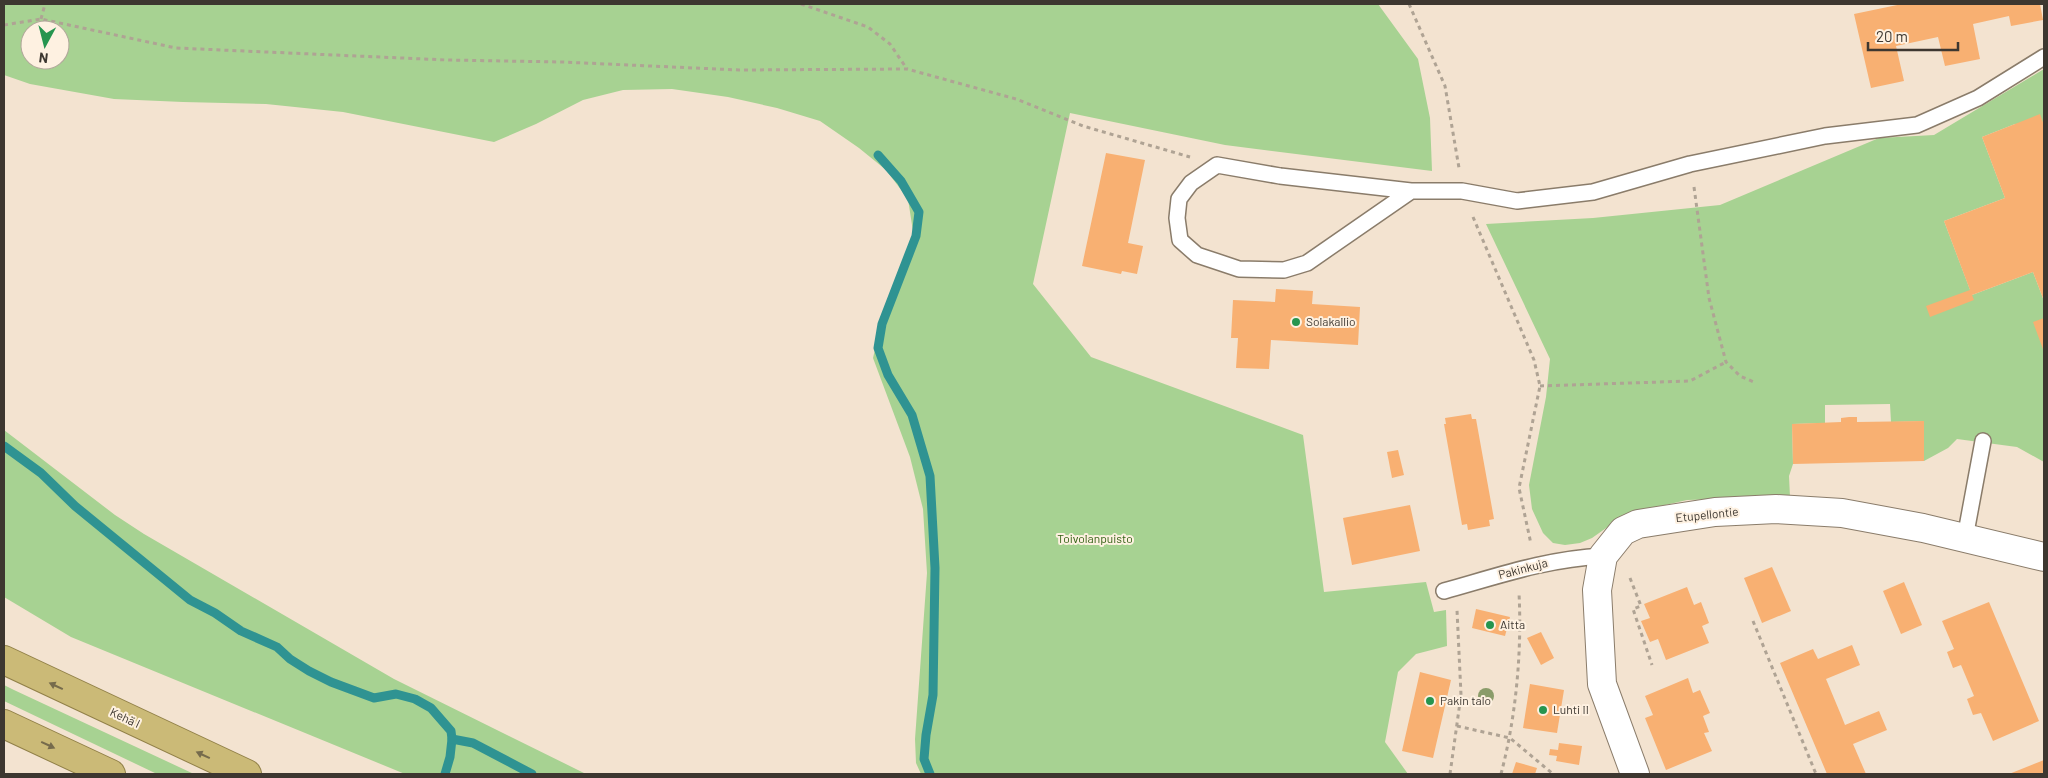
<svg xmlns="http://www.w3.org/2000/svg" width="2048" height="778" viewBox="0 0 2048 778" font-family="Barlow,sans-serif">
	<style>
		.green { fill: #a7d292; fill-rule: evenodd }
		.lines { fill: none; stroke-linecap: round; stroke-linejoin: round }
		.stream { stroke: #2f9392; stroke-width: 9 }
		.building { fill: #f8b072 }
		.service-casing { stroke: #8a7c6a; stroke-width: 18 }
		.minor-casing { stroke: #8a7c6a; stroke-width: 30 }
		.trunk-casing { stroke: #918048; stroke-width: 30 }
		.path { stroke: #afa394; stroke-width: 3; stroke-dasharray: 4 4; stroke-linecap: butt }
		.service { stroke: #fff; stroke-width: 15 }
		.minor { stroke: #fff; stroke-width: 28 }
		.trunk { stroke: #cbba77; stroke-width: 28 }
		.tree { fill: #8a9c69 }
		.oneway { fill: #766b4c }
		.poi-dot { fill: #26954f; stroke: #fef1e1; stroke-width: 2 }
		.labels { text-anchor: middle; stroke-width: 4; stroke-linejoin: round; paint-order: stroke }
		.poi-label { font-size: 12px; fill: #3d3730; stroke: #fef1e1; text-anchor: start }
		.street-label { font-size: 12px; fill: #3d3730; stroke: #fef1e1 }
		.park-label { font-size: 12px; fill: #346115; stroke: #fef1e1 }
	</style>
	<rect width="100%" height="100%" fill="#f3e3d0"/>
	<!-- green -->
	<g class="green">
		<path d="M4 4H1378L1418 59 1430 118 1432 171 1225 145 1070 113 1033 284 1091 357 1303 435 1324 592 1426 582 1434 612 1446 610 1447 646 1416 654 1398 672 1385 742 1408 774H921L916 763 915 739 927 573 923 509 910 457 873 358 881 324 914 238 908 199 886 170 859 148 820 121 777 108 728 97 672 89 623 90 583 100 536 124 494 142 343 112 266 104 183 102 114 99 30 84 4 75ZM30 30H60V60H30Z"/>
		<polygon points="2044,69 2044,141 2025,148 2015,124 1982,137 2005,198 1944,221 1972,295 2033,272 2044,301 2044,462 2017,447 1957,439 1948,448 1924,461 1924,421 1891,422 1890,404 1825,405 1825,423 1792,424 1793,464 1789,476 1790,497 1687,500 1626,514 1592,538 1580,543 1565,545 1553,543 1543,533 1532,509 1529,485 1546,397 1550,359 1486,224 1593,218 1720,205 1879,138 1934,135"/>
		<polygon points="4,430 115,515 144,534 394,679 586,774 405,774 71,637 4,597"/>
		<polygon points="4,685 14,690 194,774 157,774 4,701"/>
	</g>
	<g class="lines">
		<!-- stream -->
		<g class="stream">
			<polyline points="878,155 901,181 919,212 916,236 882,324 878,348 888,375 912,415 930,476 935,568 933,695 926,735 924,759 930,774"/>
			<polyline points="4,446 41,473 75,506 190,600 215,613 241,631 277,647 290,659 309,671 331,682 374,698 396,694 415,699 431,708 451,731 452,739 450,757 445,774"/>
			<polyline points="452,739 473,743 532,774"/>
		</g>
	</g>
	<!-- building -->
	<g class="building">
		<polygon points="1902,4 2040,4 2043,20 2011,26 2009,16 1973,24 1980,59 1945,66 1938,37 1896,46 1904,81 1871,88 1854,14"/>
		<polygon points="2040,114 2044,125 2044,301 2033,272 1972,295 1974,300 1930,317 1926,306 1970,290 1944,221 2005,198 1982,137"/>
		<polygon points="1106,153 1145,160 1128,243 1143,246 1137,274 1122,271 1121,274 1082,266"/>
		<polygon points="1276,289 1313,291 1312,304 1360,307 1358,345 1271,340 1269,369 1236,368 1238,338 1231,338 1233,300 1275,302"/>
		<polygon points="2044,318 2044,352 2033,322"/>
		<polygon points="1471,414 1472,419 1476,419 1494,519 1489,520 1490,526 1468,530 1467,524 1462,525 1444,424 1446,424 1445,418"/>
		<polygon points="1849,417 1857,417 1857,422 1924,421 1924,461 1793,464 1792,424 1841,422 1841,418"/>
		<polygon points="1398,450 1404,475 1392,478 1387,452"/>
		<polygon points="1410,505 1420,551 1352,565 1343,518"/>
		<polygon points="1772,567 1791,611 1762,623 1744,578"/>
		<polygon points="1904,582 1922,625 1901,634 1883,591"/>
		<polygon points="1687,587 1694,605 1701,602 1709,623 1702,626 1709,643 1666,660 1658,639 1650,642 1641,621 1650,618 1644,604"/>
		<polygon points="1989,602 2039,721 1993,741 1981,713 1973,715 1967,699 1974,696 1961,665 1953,668 1947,652 1954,649 1942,621"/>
		<polygon points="1476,609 1510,617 1505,636 1472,628"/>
		<polygon points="1541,632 1554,658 1541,665 1527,638"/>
		<polygon points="1852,645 1860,665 1826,679 1841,715 1845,725 1879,711 1887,730 1853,744 1866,774 1827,774 1780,663 1813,649 1818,659"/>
		<polygon points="1420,672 1451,680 1433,758 1402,751"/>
		<polygon points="1688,678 1693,693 1700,690 1710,713 1703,716 1709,732 1704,733 1712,751 1666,770 1645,718 1653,715 1645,696"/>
		<polygon points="1530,684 1564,690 1557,733 1523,728"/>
		<polygon points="1559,743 1582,746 1579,765 1556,761 1557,756 1549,755 1550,749 1558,750"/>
		<polygon points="2044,760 2044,774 2009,774"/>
		<polygon points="1516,762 1537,768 1535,774 1512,774"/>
	</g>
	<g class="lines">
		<defs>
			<g id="service">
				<polyline points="1411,191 1307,263 1284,270 1239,269 1197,255 1180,240 1177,218 1179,199 1191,183 1217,165 1280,176 1411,191 1462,191 1517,201 1593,192 1690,164 1825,136 1917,125 1978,98 2044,57"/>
				<polyline points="1965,538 1983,441"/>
				<path d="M1444 591C1498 576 1546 559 1603 556"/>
			</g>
			<polyline id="minor" points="1635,774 1602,684 1597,590 1603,556 1623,531 1638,524 1715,512 1776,509 1842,513 1923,528 2044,557"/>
			<g id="trunk">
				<polyline points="4,660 247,774"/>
				<polyline points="4,724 111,774"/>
			</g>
		</defs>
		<!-- service casing -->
		<use href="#service" class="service-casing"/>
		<!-- minor casing -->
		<use href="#minor" class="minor-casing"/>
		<!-- trunk casing -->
		<use href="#trunk" class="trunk-casing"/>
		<!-- path -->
		<g class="path">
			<polyline points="801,4 868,27 890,44 907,69"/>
			<polyline points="1409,4 1445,86 1459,168"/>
			<polyline points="41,19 45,4"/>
			<polyline points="4,25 41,19 176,48 447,60 562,62 739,70 907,69 1016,99 1083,126 1190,157"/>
			<polyline points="1694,187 1709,298 1726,362 1740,376 1756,383"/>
			<polyline points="1473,217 1534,360 1540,386 1519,488 1531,544"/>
			<polyline points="1540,386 1690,381 1726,362"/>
			<polyline points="1630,578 1641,606 1633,609 1652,665"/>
			<polyline points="1753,621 1816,774"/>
			<polyline points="1457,726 1510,738 1553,774"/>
			<polyline points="1450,774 1461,695 1457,610"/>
			<path d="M1501 774C1516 717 1522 652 1519 593"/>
		</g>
		<!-- service -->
		<use href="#service" class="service"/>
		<!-- minor -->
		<use href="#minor" class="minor"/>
		<!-- trunk -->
		<use href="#trunk" class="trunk"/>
	</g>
	<!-- trees -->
	<circle class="tree" cx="1486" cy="696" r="8"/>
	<!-- one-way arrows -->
	<defs><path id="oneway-solid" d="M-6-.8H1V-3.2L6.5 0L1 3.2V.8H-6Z" transform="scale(1.25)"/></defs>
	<g class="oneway">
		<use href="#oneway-solid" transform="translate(56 686) rotate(-155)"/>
		<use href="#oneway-solid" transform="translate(48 745) rotate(25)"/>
		<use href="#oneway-solid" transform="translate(203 755) rotate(-155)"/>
	</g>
	<!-- markers -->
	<g class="poi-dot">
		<circle cx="1296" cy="322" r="5"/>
		<circle cx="1490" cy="625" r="5"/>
		<circle cx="1430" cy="701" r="5"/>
		<circle cx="1543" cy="710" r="5"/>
	</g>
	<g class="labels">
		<!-- poi labels -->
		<g class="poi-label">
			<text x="1306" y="326">Solakallio</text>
			<text x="1500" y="629">Aitta</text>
			<text x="1440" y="705">Pakin talo</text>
			<text x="1553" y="714">Luhti II</text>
		</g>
		<!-- street labels -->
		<g class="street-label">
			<text transform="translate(1707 515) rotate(-6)" y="4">Etupellontie</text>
			<text transform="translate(1523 569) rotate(-15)" y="4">Pakinkuja</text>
			<text transform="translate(125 718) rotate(25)" y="4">Kehä I</text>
		</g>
		<!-- park labels -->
		<g class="park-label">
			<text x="1095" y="543">Toivolanpuisto</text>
		</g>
	</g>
	<!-- border -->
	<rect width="2048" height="778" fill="none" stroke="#3d3730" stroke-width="10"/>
	<!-- north arrow -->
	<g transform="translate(45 45) rotate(187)"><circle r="24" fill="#fef1e1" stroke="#b1a79a"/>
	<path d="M0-4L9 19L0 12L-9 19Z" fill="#26954f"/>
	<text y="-8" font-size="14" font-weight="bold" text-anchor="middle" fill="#3d3730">N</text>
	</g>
	<!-- scale -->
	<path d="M1868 42v8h90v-8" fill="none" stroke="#3d3730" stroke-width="2.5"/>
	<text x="1876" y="42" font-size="15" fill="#3d3730" stroke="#fef1e1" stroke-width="4" paint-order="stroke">20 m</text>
</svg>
